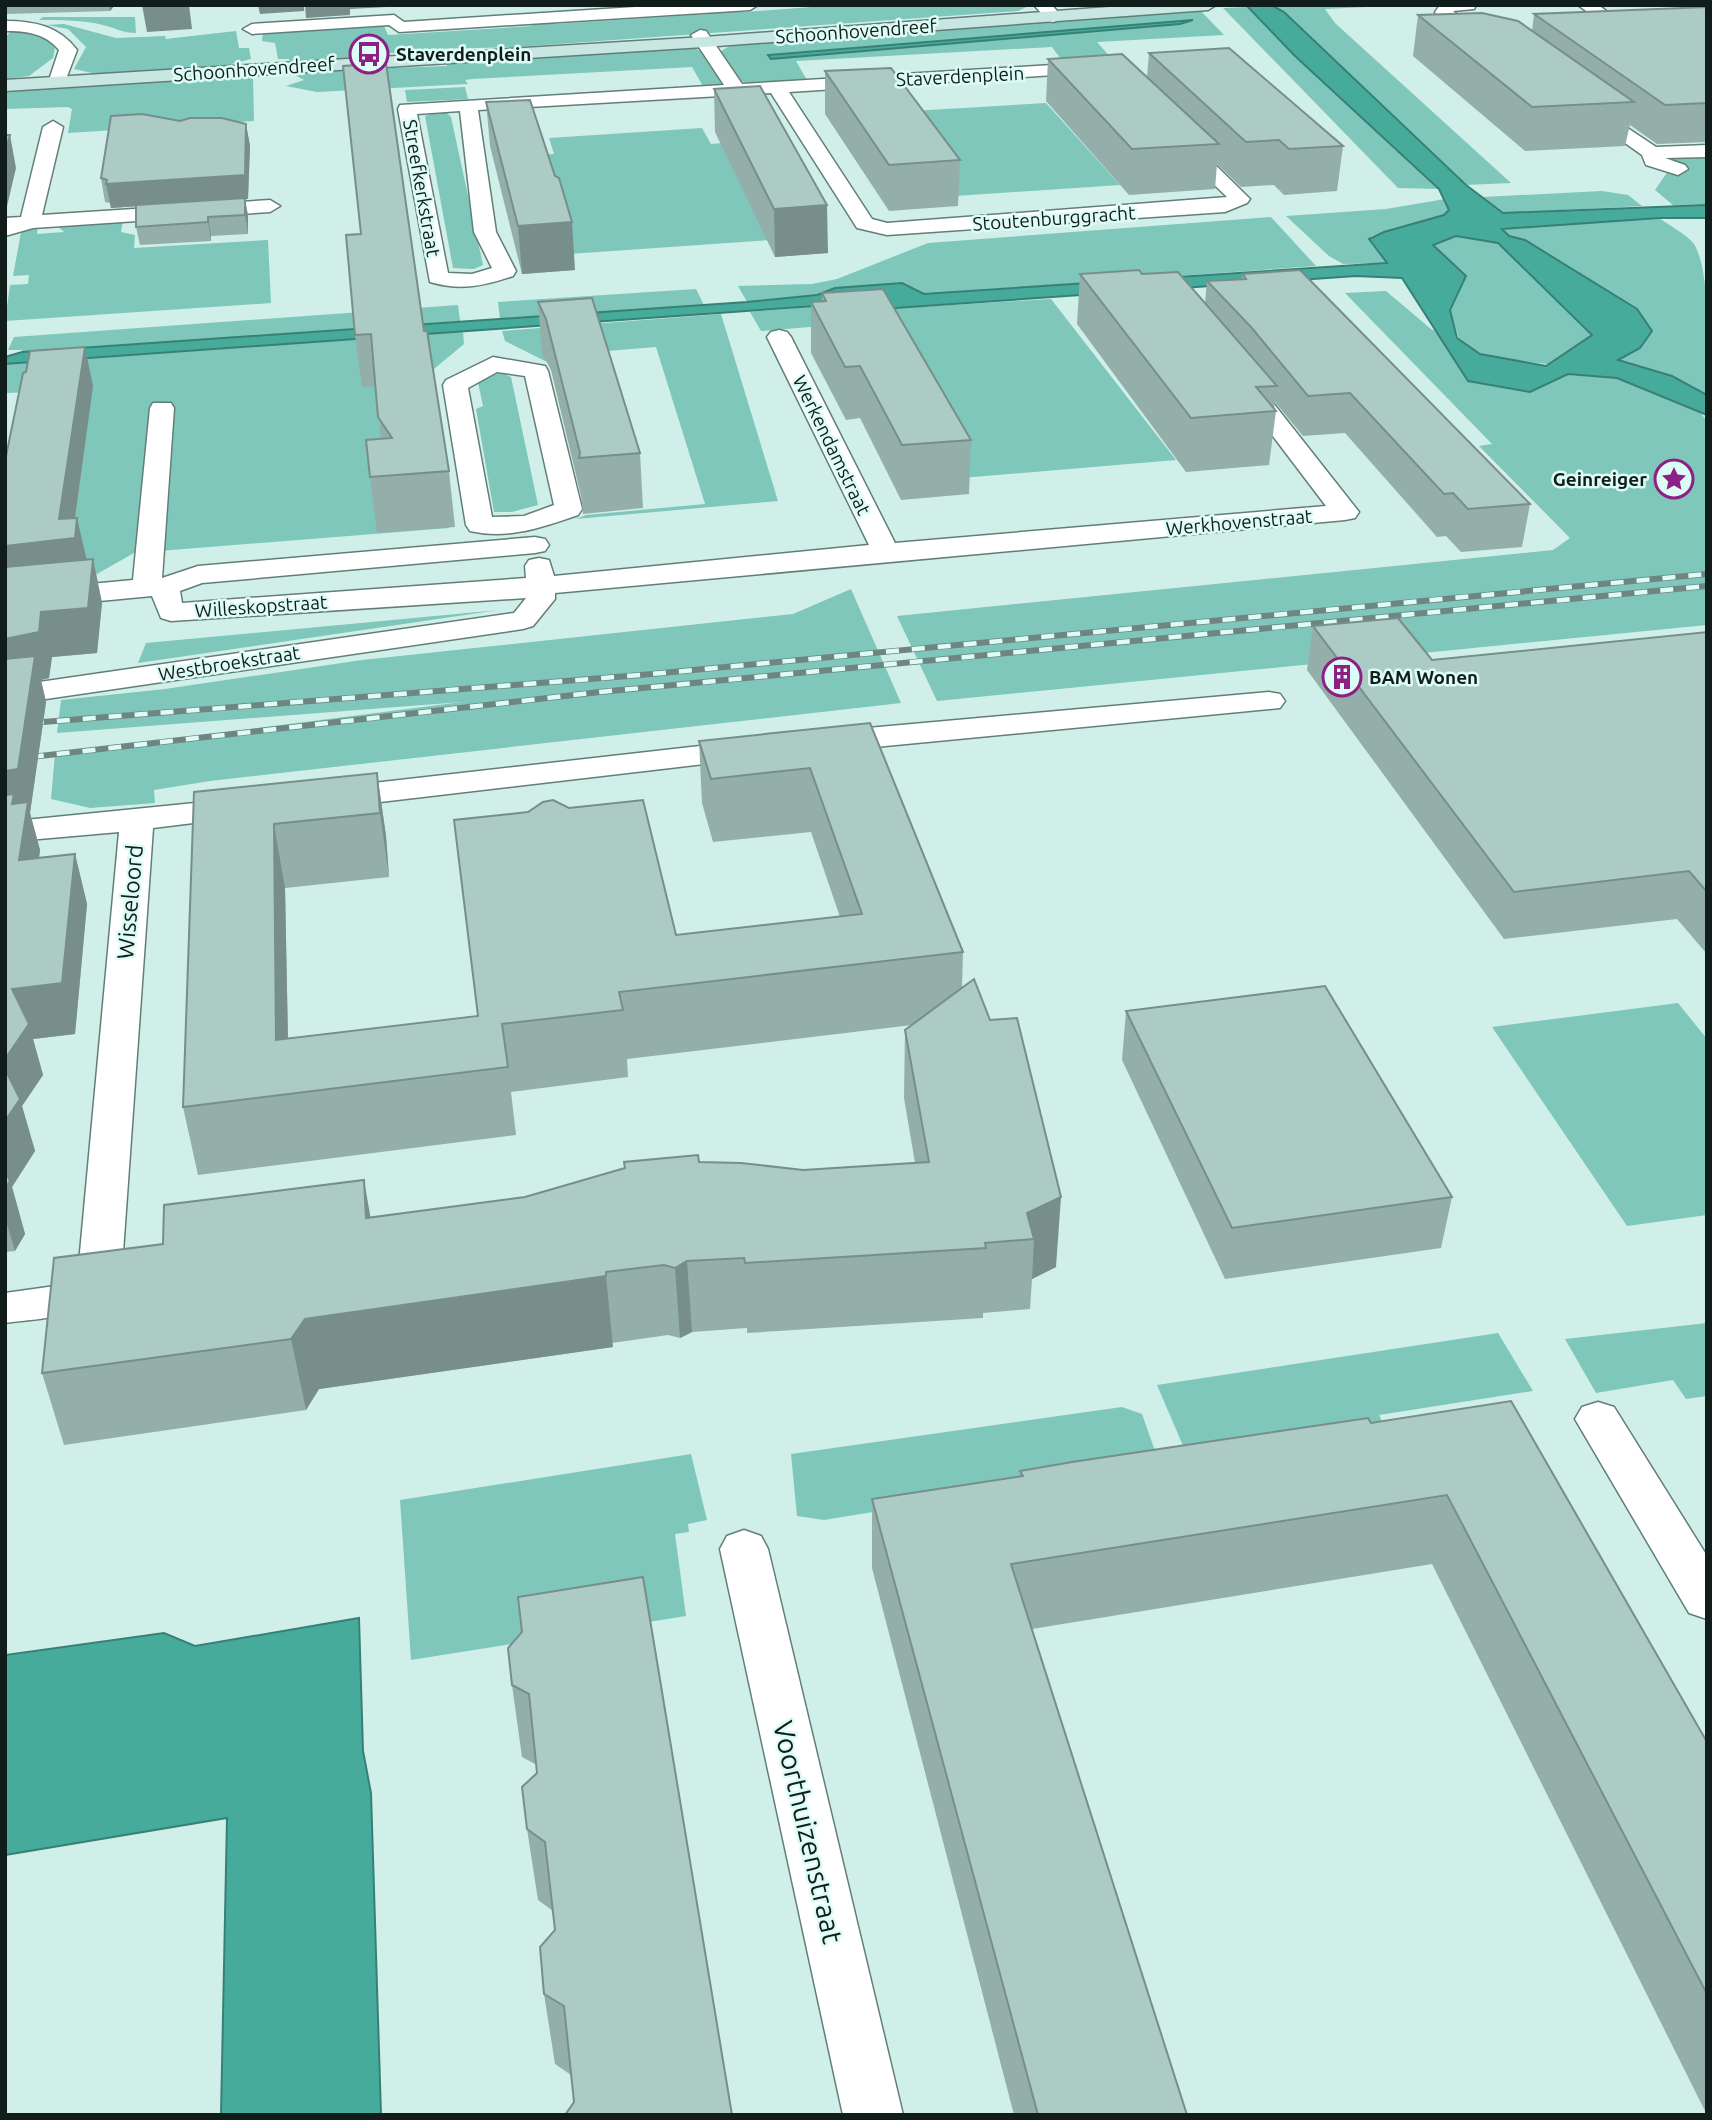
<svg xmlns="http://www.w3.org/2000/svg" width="1712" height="2120" viewBox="0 0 1712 2120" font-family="Ubuntu,sans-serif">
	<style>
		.green { fill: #7ec7ba; fill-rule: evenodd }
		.water { fill: #47ab9c; stroke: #378075; stroke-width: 2; fill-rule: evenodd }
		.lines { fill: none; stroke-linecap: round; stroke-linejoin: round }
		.street-casing { stroke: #627e79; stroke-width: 3 }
		.secondary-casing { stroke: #627e79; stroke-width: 3 }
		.street { fill: #fff; fill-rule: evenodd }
		.secondary { fill: #c8e7e2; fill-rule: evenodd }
		.rail-casing { stroke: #6f8581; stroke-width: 6 }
		.rail { stroke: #ddfcf6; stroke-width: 4.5; stroke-dasharray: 13; stroke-linecap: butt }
		.wall { fill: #94afa9 }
		.shaded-wall { fill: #788e8a }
		.building { fill: #accbc5; stroke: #788e8a; stroke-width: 2 }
		.labels { text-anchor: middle; stroke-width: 5; stroke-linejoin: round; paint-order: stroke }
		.far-street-label { font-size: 19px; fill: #111d1b; stroke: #ddfcf6 }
		.far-poi-label { font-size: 19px; font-weight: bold; fill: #111d1b; stroke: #ddfcf6; text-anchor: start }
		.street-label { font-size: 23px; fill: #111d1b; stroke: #ddfcf6 }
		.near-street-label { font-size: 28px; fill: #111d1b; stroke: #ddfcf6 }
	</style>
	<rect width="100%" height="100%" fill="#d0efe9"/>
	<!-- green -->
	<g class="green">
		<polygon points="838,5 1031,5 1018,11 516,47 428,49 290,64 289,59 278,59 275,43 262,41 263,30 383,24 388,35 532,26 529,22 553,20 555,24 708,14 705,10 715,13 742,8 744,12"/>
		<polygon points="1272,5 1408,5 1325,9 1335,23 1511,183 1466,185 1284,12"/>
		<polygon points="1248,7 1295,56 1439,189 1398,188 1223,8"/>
		<path d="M1198 8 1224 35 1097 42 1113 60 1066 66 1052 47 796 61 808 82 752 85 736 79 721 51 737 42ZM1189 20 1180 24 771 59 769 56Z"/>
		<path d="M43 17H135L136 33C122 33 116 28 103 25 82 20 61 20 39 20Z"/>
		<polygon points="64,24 116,38 166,36 165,39 236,31 239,48 249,48 251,59 231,64 231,67 101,75 74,69 86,47 68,29 46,25"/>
		<polygon points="12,30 40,32 56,43 53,58 29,76 5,79 5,38"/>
		<polygon points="677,45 700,50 724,87 704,88 692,67 472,79 465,80 468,84 317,92 286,86 304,80 289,72 447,66 447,64 516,55"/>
		<polygon points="233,75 235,78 253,77 254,121 68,133 72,109 68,107 5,109 5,92"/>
		<polygon points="465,87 468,99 407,102 405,90"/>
		<polygon points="1046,103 1120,185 955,196 895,112"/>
		<polygon points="437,112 447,113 451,117 483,265 474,269 453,268 425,116"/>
		<polygon points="702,128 711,144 722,143 771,240 569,254 539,155 554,154 549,138"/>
		<polygon points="1707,156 1707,205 1674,206 1655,190 1673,164 1669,158"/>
		<polygon points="1602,191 1628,195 1642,206 1503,213 1483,197"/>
		<polygon points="1445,199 1449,210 1444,215 1371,236 1372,244 1388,263 1343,264 1329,256 1286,216 1386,209"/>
		<polygon points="1271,217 1316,266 924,294 902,283 835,288 817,295 747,302 738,286 812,284 837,279 928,243"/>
		<path d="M1659 218C1670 226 1686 234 1694 244 1712 274 1707 357 1707 395L1672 376 1517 361 1561 378 1568 374 1617 378 1698 410 1707 421V625L937 701 897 616 1553 550 1570 538 1479 446 1492 444 1345 293 1386 291 1431 329 1460 342 1450 310 1465 276 1433 244C1454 231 1484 235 1508 235L1501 229Z"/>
		<polygon points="123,220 121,232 135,235 134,248 268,240 271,303 5,321 10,285 28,284 29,275 13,276 21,232 38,225 37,234 64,232 55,224"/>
		<polygon points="696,289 704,305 500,319 498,302"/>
		<polygon points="1051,299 1176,460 961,478 822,326 761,331 750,312 845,304 866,310"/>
		<polygon points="458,305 460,321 22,352 22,350 8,350 14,337"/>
		<polygon points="721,314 778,501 576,519 586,515 705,504 656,347 546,356 547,362 505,341 502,331"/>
		<polygon points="463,332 464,344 428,374 449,528 134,553 81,583 33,392 5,393 5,364"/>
		<polygon points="502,373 511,377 538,505 512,512 494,512 476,409 483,406 477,378"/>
		<polygon points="851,589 901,703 210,781 154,790 155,803 90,808 51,799 55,754 462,702 57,733 61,700 165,689 362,660 793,614"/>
		<polygon points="499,610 138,663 146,643"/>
		<polygon points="1678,1003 1707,1039 1707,1215 1627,1226 1492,1027"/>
		<polygon points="1707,1323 1707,1396 1686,1399 1673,1380 1596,1393 1565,1339"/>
		<polygon points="1498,1333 1533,1391 1379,1415 1384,1425 1187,1455 1157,1385"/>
		<polygon points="1122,1407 1142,1414 1160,1465 824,1520 797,1516 791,1454"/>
		<polygon points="691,1454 707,1520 688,1524 689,1532 675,1534 686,1616 411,1660 400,1500"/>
	</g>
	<!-- water -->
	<g class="water">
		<path d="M1246 5H1271L1284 12 1466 185 1503 213 1707 205V218H1659L1502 229 1509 236 1525 240 1637 309 1652 331 1640 348 1618 360 1672 376 1707 395V415L1617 378 1568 374 1530 392 1468 381 1402 278 1356 276 866 310 844 304 5 364V357L22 352 747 302 817 295 835 288 902 283 924 294 1387 263 1369 239 1384 232 1444 215 1449 210 1439 189 1295 56ZM1456 236 1498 243 1592 335 1546 366 1480 354 1457 338 1450 310 1466 276 1433 245Z"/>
		<polygon points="1193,20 1180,24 771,59 768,55"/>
		<polygon points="359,1618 363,1751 371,1793 381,2115 221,2115 227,1818 5,1855 5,1655 164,1633 195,1646"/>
	</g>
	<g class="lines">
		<defs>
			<g id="street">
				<polygon points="666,5 758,5 750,10 399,32 389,25 252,34 243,29 252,24 394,15 404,22"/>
				<polygon points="1034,5 1052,5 1062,17 1054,22 1048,21"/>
				<polygon points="1440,5 1476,5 1474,9 1453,11 1491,43 1494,47 1491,51 1479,51 1437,16 1435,12"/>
				<polygon points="1578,5 1598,5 1640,35 1631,40 1625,39"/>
				<path d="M5 21C34 21 59 26 77 50L63 87H51L48 83 59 50C45 33 26 31 5 31Z"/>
				<path d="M700 30 706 31 742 84 1101 62 1110 67 1101 72 789 92 872 219 887 223 1227 197 1173 145 1170 141 1173 137H1187L1250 199 1247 203 1225 212 887 235 857 228 771 93 478 110 496 232 516 271 513 276C484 286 460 291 430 282L398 109 400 105 724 85 691 35ZM460 111 474 232 492 268 472 274 448 273 417 114Z"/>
				<polygon points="1584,99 1656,147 1707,145 1707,157 1665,158 1685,165 1688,169 1678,175 1646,165 1642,155 1577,109 1575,105"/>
				<polygon points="53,121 63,127 42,215 270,200 280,206 270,212 33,228 5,236 5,218 21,217 43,127"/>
				<polygon points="779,330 787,332 791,337 895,543 1326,506 1231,381 1234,376 1252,376 1359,512 1355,518 1345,520 555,593 555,599 533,626 523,629 5,705 5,687 514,613 526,598 171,621 161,618 152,596 5,610 5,592 133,580 150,408 153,403 171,403 174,408 162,578 198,566 535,537 545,539 549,545 545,551 535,553 202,583 180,591 182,603 526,578 525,566 529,560 539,558 549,560 554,576 869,545 767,337 771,332"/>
				<path d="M493 357 545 366 548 371 582 509 578 515C543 527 508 540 470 531L466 525 443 385 446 380ZM497 372 525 376 554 505 524 516 492 517 468 388Z"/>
				<polygon points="1269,692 1280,694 1285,701 1280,708 823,752 812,749 807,742 812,735 823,732"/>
				<polygon points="753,740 764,743 769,750 764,757 329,808 317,805 312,798 317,791 329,788"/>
				<path d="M245 798 257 801 262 808 257 815 153 828 121 1281C99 1317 43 1318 5 1323V1293L55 1286 78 1274 119 832 5 842V822Z"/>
				<polygon points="1598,1402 1614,1407 1707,1556 1707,1619 1689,1613 1575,1419 1582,1407"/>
				<polygon points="744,1530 761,1536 768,1549 903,2115 843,2115 720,1549 727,1536"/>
			</g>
			<polygon id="secondary" points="1136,5 1216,5 1208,10 704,47 5,91 5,80 704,37"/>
		</defs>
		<!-- street casing -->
		<use href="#street" class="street-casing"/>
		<!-- secondary casing -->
		<use href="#secondary" class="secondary-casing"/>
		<!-- street -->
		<use href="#street" class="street"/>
		<!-- secondary -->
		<use href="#secondary" class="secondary"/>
		<defs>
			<g id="rail">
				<polyline points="5,725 641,675 1707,574"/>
				<polyline points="5,760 600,692 1707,586"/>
			</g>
		</defs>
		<!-- rail casing -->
		<use href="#rail" class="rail-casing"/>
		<!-- rail -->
		<use href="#rail" class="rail"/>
	</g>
	<!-- wall -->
	<g class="wall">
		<polygon points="5,5 115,5 110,11 5,14"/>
		<polygon points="1707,7 1707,142 1657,144 1630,125 1625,146 1525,151 1413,56 1418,15 1532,31 1534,14"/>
		<polygon points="1149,53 1343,146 1337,191 1284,195 1274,185 1241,187 1217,164 1215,189 1129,195 1046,101 1048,59 1147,77"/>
		<polygon points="825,71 960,160 958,206 889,211 825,114"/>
		<polygon points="714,89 828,253 775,257 715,132"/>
		<polygon points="486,102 575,270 522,274 490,146"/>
		<polygon points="180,121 246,124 250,146 248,199 245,199 248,216 248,234 211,236 211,241 140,245 136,227 136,206 111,208 110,203 105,202 101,178"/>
		<polygon points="1080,274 1142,274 1205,303 1207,281 1242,279 1243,274 1530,504 1522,547 1461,552 1446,536 1437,537 1345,433 1303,436 1275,402 1274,410 1276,411 1269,465 1186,472 1077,324"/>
		<polygon points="822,293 971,440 969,494 901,500 860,418 846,420 811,353 811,302 822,301"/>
		<polygon points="538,302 640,453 643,508 583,514 581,496 551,370 542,353"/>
		<polygon points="424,331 449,471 455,527 377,533 370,477 381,439 376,386 362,387 355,335"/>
		<polygon points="93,386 75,518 86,560 93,559 102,603 97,653 52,657 49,678 41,680 46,702 30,813 40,850 39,858 75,854 87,904 75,1034 33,1039 43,1075 22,1106 35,1151 12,1187 25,1234 15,1251 5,1252 5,461"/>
		<polygon points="1313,626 1432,660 1707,632 1707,954 1677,919 1504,939 1307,670"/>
		<polygon points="870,723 963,952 962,987 1056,1267 1032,1279 1030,1309 983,1313 983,1318 747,1333 747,1328 692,1332 680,1338 668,1335 612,1343 613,1347 319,1389 306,1410 64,1445 42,1373 371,1218 525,1197 625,1169 624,1162 699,1162 803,1170 915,1163 904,1098 905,1030 912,1025 627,1059 628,1077 511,1092 516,1135 198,1175 183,1107 194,792 377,773 386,836 389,877 285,888 288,1038 478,1016 676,935 840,917 811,832 713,842 702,803 699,741"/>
		<polygon points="1126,1011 1452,1197 1441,1248 1225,1279 1122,1060"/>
		<polygon points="1371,1423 1707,1742 1707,2115 1432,1564 1032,1629 1187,2115 1014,2115 872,1568 872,1499 1020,1476 1020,1471"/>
		<polygon points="522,1632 574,2102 571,2075 555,2064 544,1994 555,1930 553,1911 538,1900 527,1829 537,1773 537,1765 522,1757 512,1685"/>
	</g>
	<!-- shaded-wall -->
	<g class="shaded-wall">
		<polygon points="109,5 115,5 110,11"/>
		<polygon points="142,5 189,5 192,29 147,32"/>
		<polygon points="258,5 304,5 304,11 260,14"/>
		<polygon points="305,5 387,5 387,7 350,9 350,15 306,18"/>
		<polygon points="246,124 250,146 248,199 245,199 248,216 248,234 245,215 245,199 111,208 106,184"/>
		<polygon points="10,135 16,168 5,215 5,152"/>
		<polygon points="827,205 828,253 775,257 774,209"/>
		<polygon points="208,217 211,236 211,241 208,222"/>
		<polygon points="572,222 575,270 522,274 518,226"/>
		<polygon points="85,347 93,386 72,539 77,518 87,561 5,592 5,546 59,519"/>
		<polygon points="93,559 102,603 97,653 52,657 49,678 41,680 46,702 30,813 40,850 32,909 5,820 5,639 41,612"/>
		<polygon points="377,773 386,836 389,877 380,813"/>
		<polygon points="274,824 285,888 289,1094 276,1040"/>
		<polygon points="75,854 87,904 75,1034 33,1039 43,1075 22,1106 35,1151 12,1187 25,1234 15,1251 5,1218 5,1059 12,989"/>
		<polygon points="364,1180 376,1249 366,1218"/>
		<polygon points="1061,1197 1056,1267 1032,1279 1034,1239 1027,1213"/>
		<polygon points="687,1261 692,1332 680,1338 675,1268"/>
		<polygon points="606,1276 613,1347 319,1389 306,1410 291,1339 305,1319"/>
	</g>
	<!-- building -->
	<g class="building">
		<polygon points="1707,7 1707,103 1665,105 1534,14"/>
		<polygon points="1482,13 1518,21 1634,102 1532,107 1418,15"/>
		<polygon points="1229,48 1343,146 1289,149 1279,140 1246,142 1149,53"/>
		<polygon points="1122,54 1219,144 1132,149 1048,59"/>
		<polygon points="386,63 424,331 427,331 449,471 370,477 366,440 392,438 378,417 371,334 355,335 346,235 361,234 343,66"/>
		<polygon points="891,68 960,160 889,165 825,71"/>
		<polygon points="760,86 827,205 774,209 714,89"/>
		<polygon points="530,100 555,176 559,178 572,222 518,226 486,102"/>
		<polygon points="142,114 180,121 190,118 222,118 246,124 245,175 106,184 107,180 101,178 111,116"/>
		<polygon points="5,135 10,135 5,152"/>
		<polygon points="245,198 245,215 208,217 208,222 136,227 136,205"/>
		<polygon points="1139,270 1142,274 1178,272 1277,386 1256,387 1276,411 1191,418 1080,274"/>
		<polygon points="1300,270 1530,504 1468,509 1453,493 1444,494 1350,393 1308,396 1251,327 1207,281 1246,279 1243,274"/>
		<polygon points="883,289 971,440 902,445 860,366 845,367 811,302 826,301 822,293"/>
		<polygon points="592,298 640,453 579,458 580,453 546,319 538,302"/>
		<polygon points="85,347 59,519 77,518 75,538 5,546 5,461 23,373 26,372 30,351"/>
		<polygon points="93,559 88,608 41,612 39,632 5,639 5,567"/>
		<polygon points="1398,618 1432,660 1707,632 1707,892 1689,871 1514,892 1313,626"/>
		<polygon points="35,656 18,769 5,771 5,659"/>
		<polygon points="870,723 963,952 619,992 623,1010 502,1024 508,1067 183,1107 194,792 377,773 380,813 274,824 276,1040 478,1016 454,820 528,812 543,802 553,800 569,808 643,800 676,935 862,914 810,768 711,779 699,741"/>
		<polygon points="14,794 12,804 28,802 19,860 75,854 62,983 12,989 29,1024 5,1059 5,795"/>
		<polygon points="974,979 990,1020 1017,1018 1061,1197 1027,1213 1034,1239 985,1243 986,1248 745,1263 744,1258 687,1261 675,1268 664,1265 606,1272 606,1276 305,1319 291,1339 42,1373 54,1258 163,1244 164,1205 364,1180 366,1218 525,1197 625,1168 624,1162 677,1157 698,1155 699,1162 741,1163 803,1170 929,1162 905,1030"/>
		<polygon points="1325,986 1452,1197 1232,1228 1126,1011"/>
		<polygon points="5,1069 20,1099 5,1121"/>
		<polygon points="5,1170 10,1181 5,1188"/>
		<polygon points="1511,1401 1707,1742 1707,1994 1447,1495 1011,1564 1187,2115 1038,2115 872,1499 1023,1476 1020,1471 1072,1462 1368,1418 1371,1423"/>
		<polygon points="643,1577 732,2115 565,2115 574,2102 564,2006 544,1994 540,1947 555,1930 545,1842 527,1829 522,1787 537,1773 529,1694 512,1685 508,1648 522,1632 518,1597"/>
	</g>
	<!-- icons -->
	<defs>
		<symbol id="bus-ring" viewBox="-11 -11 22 22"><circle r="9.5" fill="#ddfcf6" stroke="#8d2084" stroke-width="1.5"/><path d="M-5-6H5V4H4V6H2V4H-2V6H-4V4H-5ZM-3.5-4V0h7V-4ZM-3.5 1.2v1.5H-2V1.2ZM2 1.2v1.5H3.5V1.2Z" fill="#8d2084"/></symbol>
		<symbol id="sight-ring" viewBox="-11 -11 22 22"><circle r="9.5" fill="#ddfcf6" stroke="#8d2084" stroke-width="1.5"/><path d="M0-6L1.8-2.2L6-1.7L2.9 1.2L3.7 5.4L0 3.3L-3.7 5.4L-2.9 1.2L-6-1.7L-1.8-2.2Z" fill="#8d2084"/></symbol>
		<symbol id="building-ring" viewBox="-11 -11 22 22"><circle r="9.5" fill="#ddfcf6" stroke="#8d2084" stroke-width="1.5"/><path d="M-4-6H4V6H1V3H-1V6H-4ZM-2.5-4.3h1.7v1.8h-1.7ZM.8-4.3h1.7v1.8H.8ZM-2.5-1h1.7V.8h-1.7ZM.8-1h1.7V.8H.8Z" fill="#8d2084"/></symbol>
	</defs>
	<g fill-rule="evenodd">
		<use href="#bus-ring" x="347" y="32" width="44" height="44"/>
		<use href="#sight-ring" x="1652" y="457" width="44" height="44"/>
		<use href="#building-ring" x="1320" y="655" width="44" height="44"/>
	</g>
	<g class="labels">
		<!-- far-street labels -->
		<g class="far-street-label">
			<text transform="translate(856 31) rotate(-4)" y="7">Schoonhovendreef</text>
			<text transform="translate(254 69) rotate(-4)" y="7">Schoonhovendreef</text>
			<text transform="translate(960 76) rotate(-3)" y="7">Staverdenplein</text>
			<text transform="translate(422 188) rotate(80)" y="7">Streefkerkstraat</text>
			<text transform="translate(1054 218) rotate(-4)" y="7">Stoutenburggracht</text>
			<text transform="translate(832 445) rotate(64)" y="7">Werkendamstraat</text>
			<text transform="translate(1239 522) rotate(-5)" y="7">Werkhovenstraat</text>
			<text transform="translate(261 606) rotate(-4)" y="7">Willeskopstraat</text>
			<text transform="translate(229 663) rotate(-9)" y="7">Westbroekstraat</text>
		</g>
		<!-- far-poi labels -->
		<g class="far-poi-label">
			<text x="396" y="61">Staverdenplein</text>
			<text x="1647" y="486" text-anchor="end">Geinreiger</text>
			<text x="1369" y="684">BAM Wonen</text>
		</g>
		<!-- street labels -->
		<g class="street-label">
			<text transform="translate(130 902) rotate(-85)" y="8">Wisseloord</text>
		</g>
		<!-- near-street labels -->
		<g class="near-street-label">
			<text transform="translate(808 1832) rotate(77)" y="10">Voorthuizenstraat</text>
		</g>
	</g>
	<!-- border -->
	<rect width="1712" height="2120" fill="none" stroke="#111d1b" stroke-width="14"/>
</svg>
